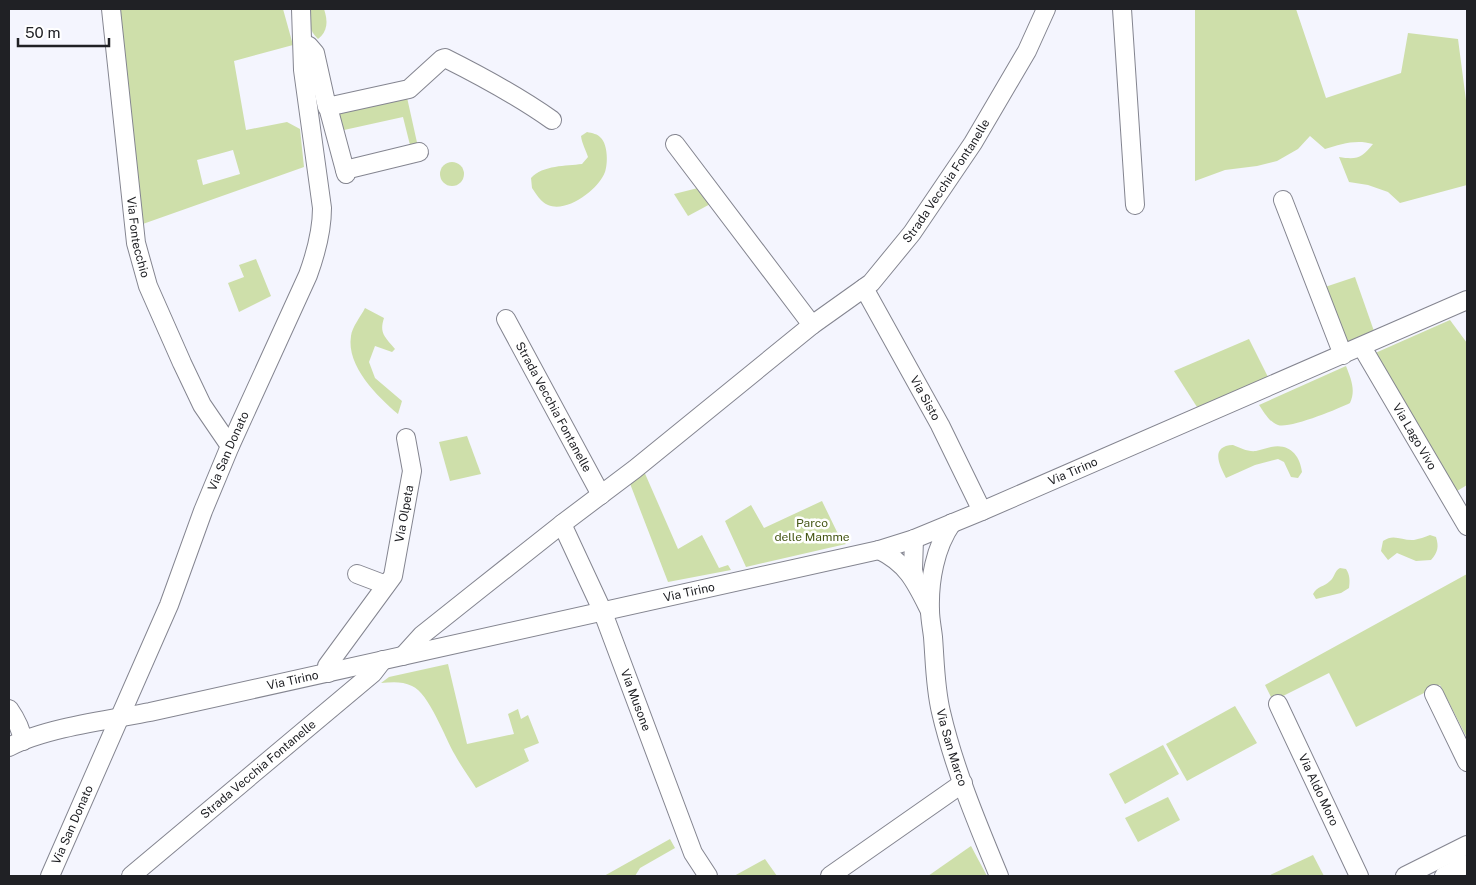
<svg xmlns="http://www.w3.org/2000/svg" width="1476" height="885" viewBox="0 0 1476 885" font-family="'Public Sans',sans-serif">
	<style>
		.green { fill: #cedfaa; fill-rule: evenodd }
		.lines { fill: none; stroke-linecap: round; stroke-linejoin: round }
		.minor-casing { stroke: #848590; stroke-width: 20 }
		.minor { stroke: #fff; stroke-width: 18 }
		.labels { text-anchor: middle; stroke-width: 5; stroke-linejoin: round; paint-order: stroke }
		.street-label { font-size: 12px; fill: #202125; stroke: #fff }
		.park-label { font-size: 12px; fill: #465717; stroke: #fff }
	</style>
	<rect width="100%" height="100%" fill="#f4f5fe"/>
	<!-- green -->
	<g class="green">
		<path d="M117 9H283L293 45 234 61 246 130 287 122 300 129 304 167 140 225ZM233 150 240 174 203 185 197 160Z"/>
		<path d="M309 9H324C328 21 328 31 318 39 309 31 308 20 309 9Z"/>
		<path d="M1195 9H1296L1326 98 1401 73 1408 33 1458 39 1467 108V185L1400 203 1388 192 1368 185 1349 182 1339 157C1357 160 1362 158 1373 144 1356 139 1341 144 1325 149L1310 136 1298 149 1277 161 1257 166 1225 170 1195 181Z"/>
		<polygon points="406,93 418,147 411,149 403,117 344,130 352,162 334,112"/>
		<path d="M587 132C592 133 598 134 601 138 608 145 608 164 605 172 598 190 567 213 548 205 541 202 536 194 532 188L531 178C543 165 566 166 582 164L588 157C586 150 582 144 581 136Z"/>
		<circle cx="452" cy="174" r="12"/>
		<polygon points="702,187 714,202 688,216 674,194"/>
		<polygon points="256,259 271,296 239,312 228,283 244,277 239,265"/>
		<polygon points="1355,277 1375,334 1347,346 1322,288"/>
		<path d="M365 308 384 318C379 333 385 337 395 349L392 352 375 346 369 362 375 378 402 401 398 414C378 397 346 366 351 336 352 327 361 316 365 308Z"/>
		<polygon points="1450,320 1467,343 1467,485 1452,494 1373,354"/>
		<polygon points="1249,339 1269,379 1197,407 1174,371"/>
		<path d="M1346 366C1351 379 1356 390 1350 403 1338 409 1289 429 1278 425 1269 422 1264 412 1259 405Z"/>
		<polygon points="467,436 481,474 450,481 439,442"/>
		<path d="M1233 445C1240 448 1248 452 1256 451 1261 450 1266 448 1271 447 1289 443 1300 455 1302 472L1298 478 1291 477 1284 462 1278 459 1255 465 1226 478C1219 465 1210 446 1233 445Z"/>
		<polygon points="643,469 678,549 702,535 719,568 728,565 731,570 668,582 629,481"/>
		<polygon points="822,501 839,536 841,535 846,544 746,567 725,521 751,505 764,528"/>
		<path d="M1430 535 1436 537C1439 547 1438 552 1431 560L1416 561 1397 553 1388 560 1381 551 1383 541C1394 533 1402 541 1414 540 1419 539 1425 537 1430 535Z"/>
		<path d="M1340 568 1346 569C1350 575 1350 581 1349 588L1341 593 1316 599 1313 594C1317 586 1324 587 1330 581 1335 577 1334 571 1340 568Z"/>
		<polygon points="1467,574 1467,738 1440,685 1356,727 1329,673 1273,701 1265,685"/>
		<path d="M448 664 467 744 514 734 508 714 518 709 521 719 528 715 539 743 524 749 529 761 476 788C469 777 461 766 455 755 445 738 429 693 412 686 402 681 392 682 381 683L389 677Z"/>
		<polygon points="1235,706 1257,743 1187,781 1166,744"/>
		<polygon points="1163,745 1179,774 1125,804 1109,774"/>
		<polygon points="1168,797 1180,820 1138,842 1125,818"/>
		<polygon points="670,839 675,848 640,868 635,876 604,876"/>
		<polygon points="971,846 987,876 928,876"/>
		<polygon points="1313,855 1324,876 1268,876"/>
		<polygon points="765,859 777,876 734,876"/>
	</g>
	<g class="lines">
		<defs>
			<g id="minor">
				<path id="s1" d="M111 9 136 243 148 286 182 363 202 405 230 446"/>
				<polyline points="1122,9 1135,205"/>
				<path d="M303 43 309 46 315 53 327 107 409 89 442 59 445 58C483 77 518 96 552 120"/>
				<polyline points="328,107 346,174"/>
				<polyline points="675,144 812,325"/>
				<polyline points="345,170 419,152"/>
				<polyline points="1283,200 1343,355"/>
				<path id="s2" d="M864 288 940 425 982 511"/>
				<path id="s3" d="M506 319 601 495"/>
				<path id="s4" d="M1362 347 1467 526"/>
				<path id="s5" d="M952 523C935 547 929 581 930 610 930 619 932 628 933 637 935 662 935 687 941 712 954 768 977 823 999 876"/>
				<path id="s6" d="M562 524 602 610 693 853 708 876"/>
				<polyline points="914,539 913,570 916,583"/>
				<path d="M879 550C908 564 916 583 930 611"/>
				<polyline points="357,574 386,585"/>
				<path id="s7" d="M403 656 422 635 476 592 562 524 635 469 812 325 871 283 912 233 973 143 1027 51 1046 9"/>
				<path id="s8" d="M328 673 327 666 393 576 412 471 406 438"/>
				<polyline points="1434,694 1467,762"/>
				<path id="s9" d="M1278 704 1359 876"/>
				<path d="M9 709C16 719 21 728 23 741"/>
				<path id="s10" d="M9 747C45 728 108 720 150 712L879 550 914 539 982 511 1467 300"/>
				<path id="s11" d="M50 876 169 605 203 511 230 446 308 275C316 253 322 231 322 208L303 70 301 9"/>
				<path id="s12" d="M131 876 373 673 383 660"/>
				<polyline points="830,876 963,783"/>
				<polyline points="1405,876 1467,845"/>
				<polyline points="1444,876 1467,864"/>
			</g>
		</defs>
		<!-- minor casing -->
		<use href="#minor" class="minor-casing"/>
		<!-- minor -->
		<use href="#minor" class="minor"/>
	</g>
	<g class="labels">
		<!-- street labels -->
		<g class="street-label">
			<text dy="4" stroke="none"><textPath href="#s7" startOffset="726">Strada Vecchia Fontanelle</textPath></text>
			<text dy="4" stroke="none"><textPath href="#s1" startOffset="230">Via Fontecchio</textPath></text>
			<text dy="4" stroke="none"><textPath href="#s2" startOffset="126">Via Sisto</textPath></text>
			<text dy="4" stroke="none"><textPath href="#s3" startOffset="100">Strada Vecchia Fontanelle</textPath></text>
			<text dy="4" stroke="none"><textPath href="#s4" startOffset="104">Via Lago Vivo</textPath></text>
			<text dy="4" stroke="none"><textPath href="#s11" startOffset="461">Via San Donato</textPath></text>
			<text dy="4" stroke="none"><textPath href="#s10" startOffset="1102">Via Tirino</textPath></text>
			<text dy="4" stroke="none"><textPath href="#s8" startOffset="182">Via Olpeta</textPath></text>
			<text dy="4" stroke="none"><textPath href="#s10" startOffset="698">Via Tirino</textPath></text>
			<text dy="4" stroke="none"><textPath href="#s10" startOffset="292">Via Tirino</textPath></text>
			<text dy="4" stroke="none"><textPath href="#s6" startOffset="191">Via Musone</textPath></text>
			<text dy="4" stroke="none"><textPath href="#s5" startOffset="231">Via San Marco</textPath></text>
			<text dy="4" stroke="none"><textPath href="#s12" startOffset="166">Strada Vecchia Fontanelle</textPath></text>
			<text dy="4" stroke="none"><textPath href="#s9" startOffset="95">Via Aldo Moro</textPath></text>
			<text dy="4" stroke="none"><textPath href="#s11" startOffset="56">Via San Donato</textPath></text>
		</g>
		<!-- park labels -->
		<g class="park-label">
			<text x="812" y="527">Parco<tspan x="812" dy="14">delle Mamme</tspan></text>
		</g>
	</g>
	<!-- border -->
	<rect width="1476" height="885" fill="none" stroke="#202125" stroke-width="20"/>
	<!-- scale -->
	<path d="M18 38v8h91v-8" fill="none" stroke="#202125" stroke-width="2.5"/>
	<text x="25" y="38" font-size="15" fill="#202125" stroke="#ffffff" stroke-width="4" paint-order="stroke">50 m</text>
</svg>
